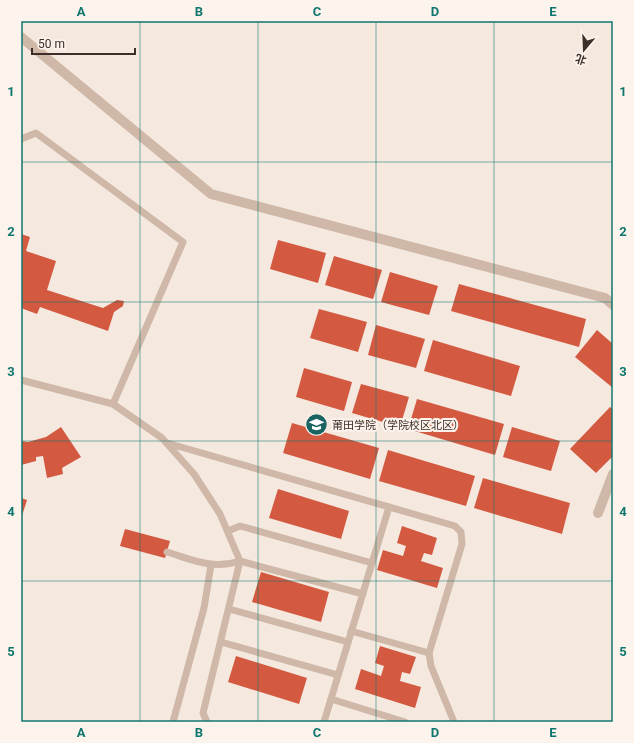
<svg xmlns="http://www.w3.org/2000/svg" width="634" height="743" viewBox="0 0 634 743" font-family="Roboto,'Noto Sans SC',sans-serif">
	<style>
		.building { fill: #d35940 }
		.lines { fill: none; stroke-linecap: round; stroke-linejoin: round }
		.service { stroke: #d0b8a9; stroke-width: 7 }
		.minor { stroke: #d0b8a9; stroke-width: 10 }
		.grid { fill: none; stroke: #0f766e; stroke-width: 1; stroke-opacity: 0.55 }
		.labels { text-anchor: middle; stroke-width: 4; stroke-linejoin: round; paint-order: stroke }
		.poi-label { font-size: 11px; fill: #3c2e29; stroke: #fcf4ec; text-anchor: start }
		.neatline { fill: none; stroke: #0f766e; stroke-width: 1.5 }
		.grid-label { font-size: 13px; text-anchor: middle; font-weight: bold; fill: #0f766e }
	</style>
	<rect width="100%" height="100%" fill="#f5e9df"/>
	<!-- building -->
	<g class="building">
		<polygon points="21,234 30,237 26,251 56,261 47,290 103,308 117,300 124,301 123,306 114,312 108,331 40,307 37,314 21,308"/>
		<polygon points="278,240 326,253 318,283 270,269"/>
		<polygon points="334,256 382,270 373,299 325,285"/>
		<polygon points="390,272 438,286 429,315 381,302"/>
		<polygon points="459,284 586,319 579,347 451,311"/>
		<polygon points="319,309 367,322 358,352 310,338"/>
		<polygon points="376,325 425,339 416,368 368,355"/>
		<polygon points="597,330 613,344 613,388 575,357"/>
		<polygon points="433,340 520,366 511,396 424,371"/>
		<polygon points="304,368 352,382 344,411 296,397"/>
		<polygon points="361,384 409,397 400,427 352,413"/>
		<polygon points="417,399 504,424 495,455 408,429"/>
		<polygon points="610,407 613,409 613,442 611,445 613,447 613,456 596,473 570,449"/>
		<polygon points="292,423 379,448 370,479 283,453"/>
		<polygon points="61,427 81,457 62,468 63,474 47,478 43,456 36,457 36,461 21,465 21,441 28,442 46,437"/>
		<polygon points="512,427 560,441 551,471 503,457"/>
		<polygon points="388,450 475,476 466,506 379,481"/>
		<polygon points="483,478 570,503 562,534 474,508"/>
		<polygon points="278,489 349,511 341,539 269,518"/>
		<polygon points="21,498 27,500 21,519"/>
		<polygon points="402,526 437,538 432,555 424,553 421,561 443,568 437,588 377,570 383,550 403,556 406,546 397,543"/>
		<polygon points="125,529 170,541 165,558 120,546"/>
		<polygon points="261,572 329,592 321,622 252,602"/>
		<polygon points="380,646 416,657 410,674 402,672 400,681 421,687 415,708 355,689 361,669 381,676 384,666 375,663"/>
		<polygon points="236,656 307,678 299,704 228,682"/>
	</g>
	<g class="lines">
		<!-- service -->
		<g class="service">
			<polyline points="21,139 36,133 183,242 113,404"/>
			<polyline points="21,380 113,404 162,438 194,474 220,514 240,561 203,713 207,722"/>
			<polyline points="167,443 455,526 461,532 462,544 429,653 431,666 454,722"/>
			<polyline points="228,531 240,526 372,563"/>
			<path d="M167 552C193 560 213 570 240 561L363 594"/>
			<polyline points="229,609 348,642"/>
			<polyline points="351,631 429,653"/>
			<polyline points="221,642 338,675"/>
			<polyline points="331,699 405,722"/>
			<polyline points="173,722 204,608 211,565"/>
			<polyline points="324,722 389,507"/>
		</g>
		<!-- minor -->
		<g class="minor">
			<polyline points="21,37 211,194 605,298 613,305"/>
			<polyline points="598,513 613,474"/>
		</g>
	</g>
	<!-- grid -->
	<path class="grid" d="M140 21V722M258 21V722M376 21V722M494 21V722M21 162H613M21 302H613M21 441H613M21 581H613"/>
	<!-- icons -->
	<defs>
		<symbol id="university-disc" viewBox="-11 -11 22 22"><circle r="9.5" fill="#196363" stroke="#fcf4ec"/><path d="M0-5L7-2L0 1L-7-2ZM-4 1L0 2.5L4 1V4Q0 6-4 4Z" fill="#fff"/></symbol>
	</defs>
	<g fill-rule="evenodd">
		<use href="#university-disc" x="304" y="412" width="25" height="25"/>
	</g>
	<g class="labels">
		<!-- poi labels -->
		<g class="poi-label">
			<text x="332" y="429">莆田学院（学院校区北区）</text>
		</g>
	</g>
	<!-- border -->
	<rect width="634" height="743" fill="none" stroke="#fcf4ec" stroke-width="44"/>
	<!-- north arrow -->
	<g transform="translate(584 50) rotate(199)" stroke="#fcf4ec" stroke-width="3" paint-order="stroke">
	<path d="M0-3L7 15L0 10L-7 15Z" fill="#3c2e29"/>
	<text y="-6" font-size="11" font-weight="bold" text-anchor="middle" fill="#3c2e29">北</text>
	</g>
	<!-- scale -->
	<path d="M32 48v6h103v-6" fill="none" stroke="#3c2e29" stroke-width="2"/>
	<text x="38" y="48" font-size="12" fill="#3c2e29" stroke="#fcf4ec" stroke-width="3" paint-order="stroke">50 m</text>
	<rect x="22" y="22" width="590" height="699" class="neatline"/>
	<g class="grid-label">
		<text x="81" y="16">A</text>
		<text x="199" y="16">B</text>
		<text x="317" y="16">C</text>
		<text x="435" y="16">D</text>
		<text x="553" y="16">E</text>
		<text x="11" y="96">1</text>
		<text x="623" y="96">1</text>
		<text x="11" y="236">2</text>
		<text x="623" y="236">2</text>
		<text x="11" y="376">3</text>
		<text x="623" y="376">3</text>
		<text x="11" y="516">4</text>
		<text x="623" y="516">4</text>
		<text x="11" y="656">5</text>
		<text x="623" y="656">5</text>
		<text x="81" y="737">A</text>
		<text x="199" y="737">B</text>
		<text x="317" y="737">C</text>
		<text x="435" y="737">D</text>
		<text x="553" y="737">E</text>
	</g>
</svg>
